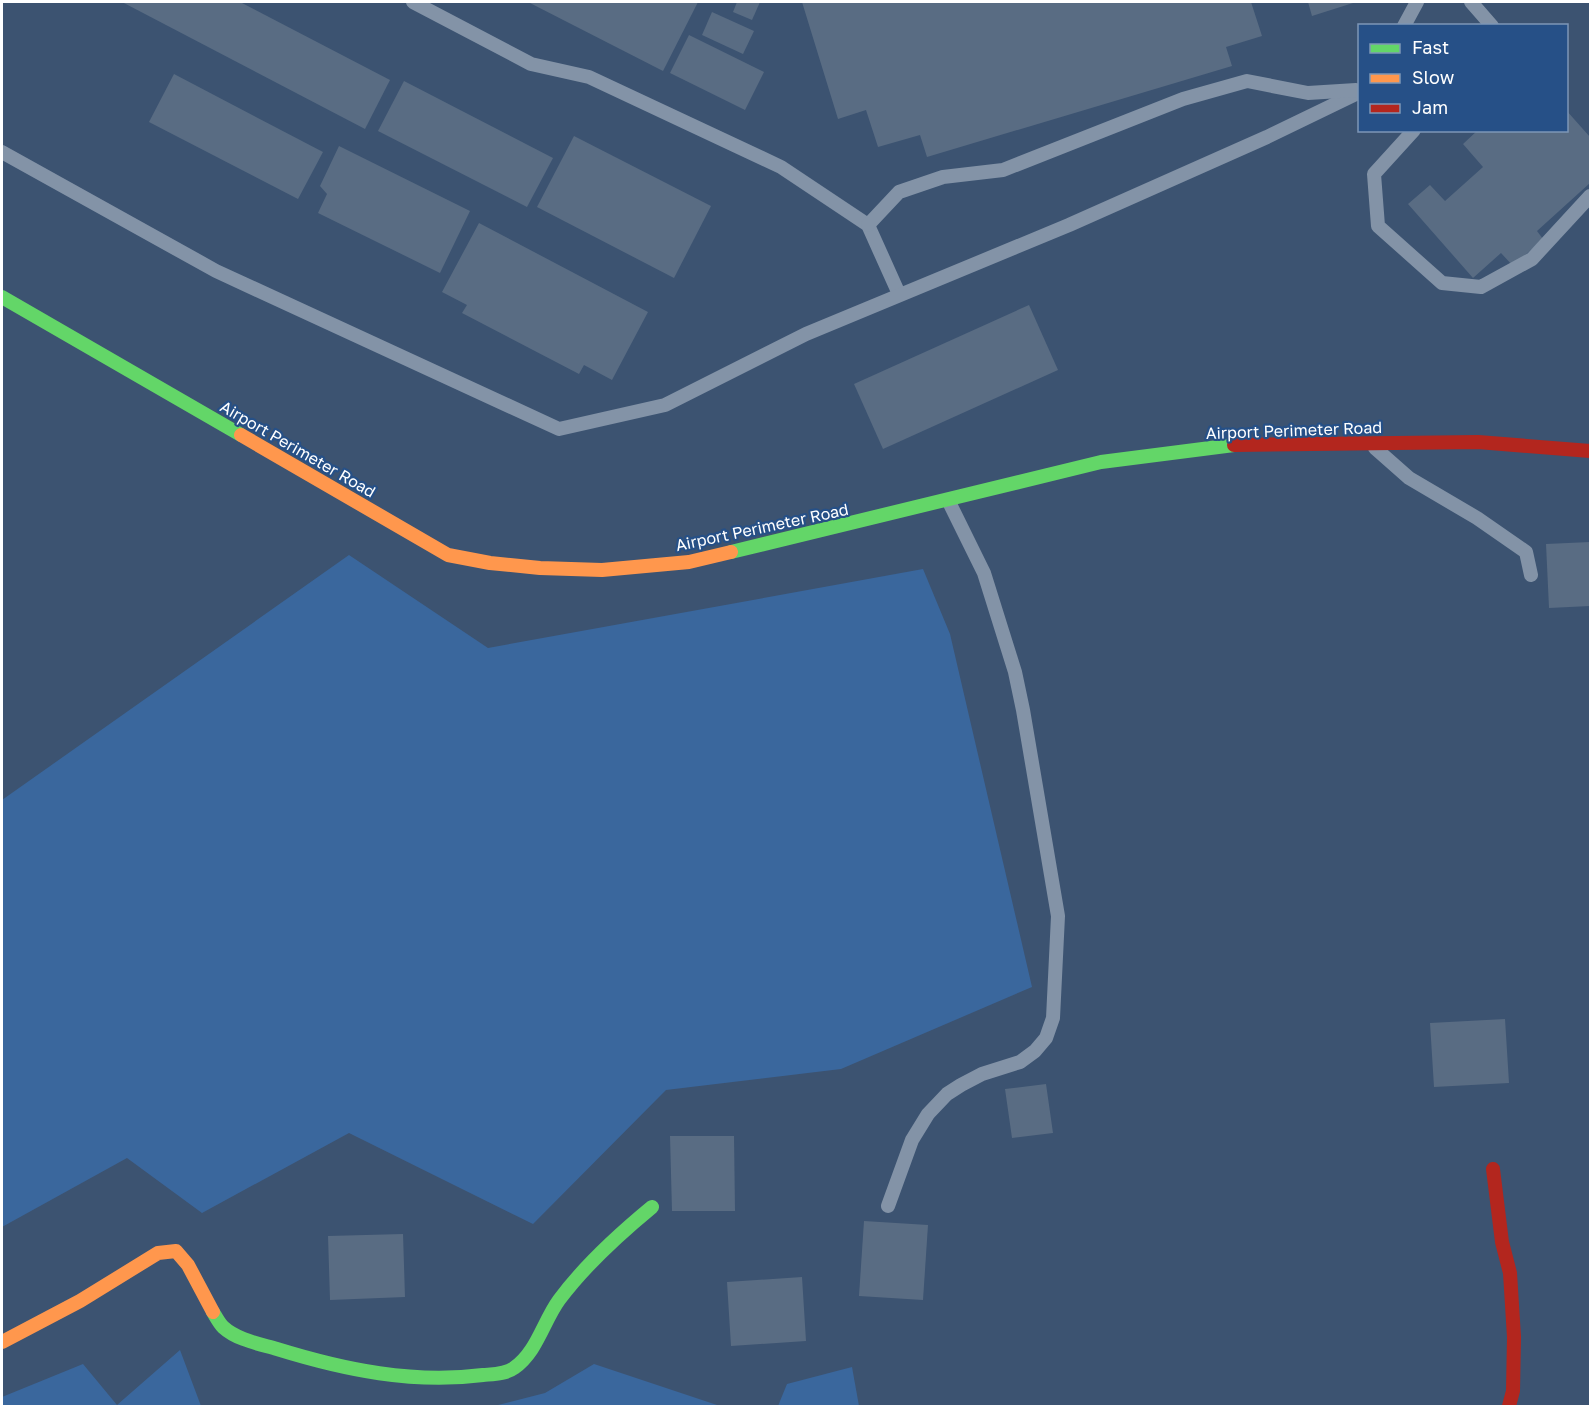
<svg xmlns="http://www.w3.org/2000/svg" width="1592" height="1408" viewBox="0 0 1592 1408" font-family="'Golos Text',sans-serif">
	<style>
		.green { fill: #3a679d }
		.building { fill: #596c83 }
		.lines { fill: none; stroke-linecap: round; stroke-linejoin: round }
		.lane { stroke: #8393a7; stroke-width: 14 }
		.fast { stroke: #63d668; stroke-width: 14 }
		.slow { stroke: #ff974d; stroke-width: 14 }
		.jam { stroke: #b3261e; stroke-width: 14 }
		.labels { text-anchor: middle; stroke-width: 4.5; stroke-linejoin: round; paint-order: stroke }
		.street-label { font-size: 16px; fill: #fff; stroke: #265087 }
	</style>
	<rect width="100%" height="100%" fill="#3c5371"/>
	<!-- green -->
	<g class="green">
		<polygon points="349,555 488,648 923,569 950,634 1032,987 841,1069 666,1090 533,1224 349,1133 202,1213 127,1158 2,1227 2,800"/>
		<polygon points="180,1350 201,1406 2,1406 2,1397 83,1364 117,1405"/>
		<polygon points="594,1364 720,1406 494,1406 545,1393"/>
		<polygon points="852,1367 859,1406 778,1406 787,1384"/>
	</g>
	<!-- building -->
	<g class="building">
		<polygon points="122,2 240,2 390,80 365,129"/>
		<polygon points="528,2 698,2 663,71"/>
		<polygon points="737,2 760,2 752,20 733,12"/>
		<polygon points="802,2 1251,2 1262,36 1226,47 1232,66 927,157 920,135 878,147 866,110 838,119"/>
		<polygon points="1308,2 1352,2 1353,3 1312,16"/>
		<polygon points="712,12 754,31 743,54 702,35"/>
		<polygon points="689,35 764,72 745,110 670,73"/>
		<polygon points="174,74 323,152 298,199 149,122"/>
		<polygon points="404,81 553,158 527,207 378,131"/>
		<polygon points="1566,110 1590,137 1590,183 1537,231 1543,239 1513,266 1501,253 1473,278 1408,204 1430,185 1445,201 1483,167 1463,144 1478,130 1566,130"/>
		<polygon points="574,136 711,206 674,278 537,207"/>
		<polygon points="339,146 470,211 440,273 318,213 327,194 320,186"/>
		<polygon points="479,223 648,312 612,380 584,365 579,374 462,313 467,305 442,292"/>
		<polygon points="1029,305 1058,370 883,449 854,384"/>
		<polygon points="1590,542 1590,606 1549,608 1546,544"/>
		<polygon points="1505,1019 1509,1083 1434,1087 1430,1023"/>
		<polygon points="1046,1084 1053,1133 1012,1138 1005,1089"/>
		<polygon points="670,1136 734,1136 735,1211 672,1211"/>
		<polygon points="864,1221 928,1225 923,1300 859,1296"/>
		<polygon points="403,1234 405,1297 330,1300 328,1236"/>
		<polygon points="802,1277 806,1341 731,1346 727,1282"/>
	</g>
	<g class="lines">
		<!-- lane -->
		<g class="lane">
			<polyline points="413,2 531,64 589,77 781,167 868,225 899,294"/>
			<polyline points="1471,2 1492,26"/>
			<polyline points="1404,26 1417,2"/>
			<polyline points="1414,130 1374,174 1378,226 1442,283 1481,287 1532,259 1590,196"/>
			<polyline points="2,152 216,271 559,429 665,405 806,334 1069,225 1267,137 1360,92"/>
			<polyline points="868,225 899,192 943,177 1003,170 1183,99 1247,81 1308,93 1356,90"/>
			<polyline points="1375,448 1409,478 1477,518 1526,552 1531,575"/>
			<polyline points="888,1206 912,1140 928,1114 947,1094 961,1085 982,1074 1020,1062 1035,1051 1046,1038 1053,1018 1058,916 1023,710 1015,672 984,573 948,500"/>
		</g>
		<!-- fast -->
		<g class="fast">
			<polyline points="2,297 241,435"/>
			<polyline points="731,552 1101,462 1234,445"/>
			<path d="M213 1312C216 1317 219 1323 223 1327 237 1340 260 1344 277 1349 345 1370 413 1384 483 1375 494 1374 506 1374 514 1368 537 1352 543 1322 559 1300 585 1265 618 1235 652 1207"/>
		</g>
		<!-- slow -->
		<g class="slow">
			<polyline points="241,435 448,555 490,563 540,568 602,570 689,562 731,552"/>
			<polyline points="2,1342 80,1301 158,1253 176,1251 188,1265 213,1312"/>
		</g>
		<!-- jam -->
		<g class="jam">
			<polyline points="1234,445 1478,442 1590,451"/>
			<polyline points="1493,1169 1502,1242 1510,1273 1514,1337 1513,1391 1509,1406"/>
		</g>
	</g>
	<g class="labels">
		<!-- street labels -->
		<g class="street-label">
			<text transform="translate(1294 430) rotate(-2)" y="6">Airport Perimeter Road</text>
			<text transform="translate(298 449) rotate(30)" y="6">Airport Perimeter Road</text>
			<text transform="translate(762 527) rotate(-12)" y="6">Airport Perimeter Road</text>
		</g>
	</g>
	<!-- border -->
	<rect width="1592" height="1408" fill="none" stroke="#ffffff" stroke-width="6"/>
	<!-- legend -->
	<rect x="1358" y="24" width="210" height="108" fill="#265087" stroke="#7d96b7" stroke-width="1.5"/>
	<rect x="1370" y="44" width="30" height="9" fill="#63d668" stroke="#7d96b7" stroke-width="1.5"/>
	<text x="1412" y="54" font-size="18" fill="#ffffff">Fast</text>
	<rect x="1370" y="74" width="30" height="9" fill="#ff974d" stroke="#7d96b7" stroke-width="1.5"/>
	<text x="1412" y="84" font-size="18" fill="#ffffff">Slow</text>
	<rect x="1370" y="104" width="30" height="9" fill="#b3261e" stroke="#7d96b7" stroke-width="1.5"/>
	<text x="1412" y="114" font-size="18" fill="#ffffff">Jam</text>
</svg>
